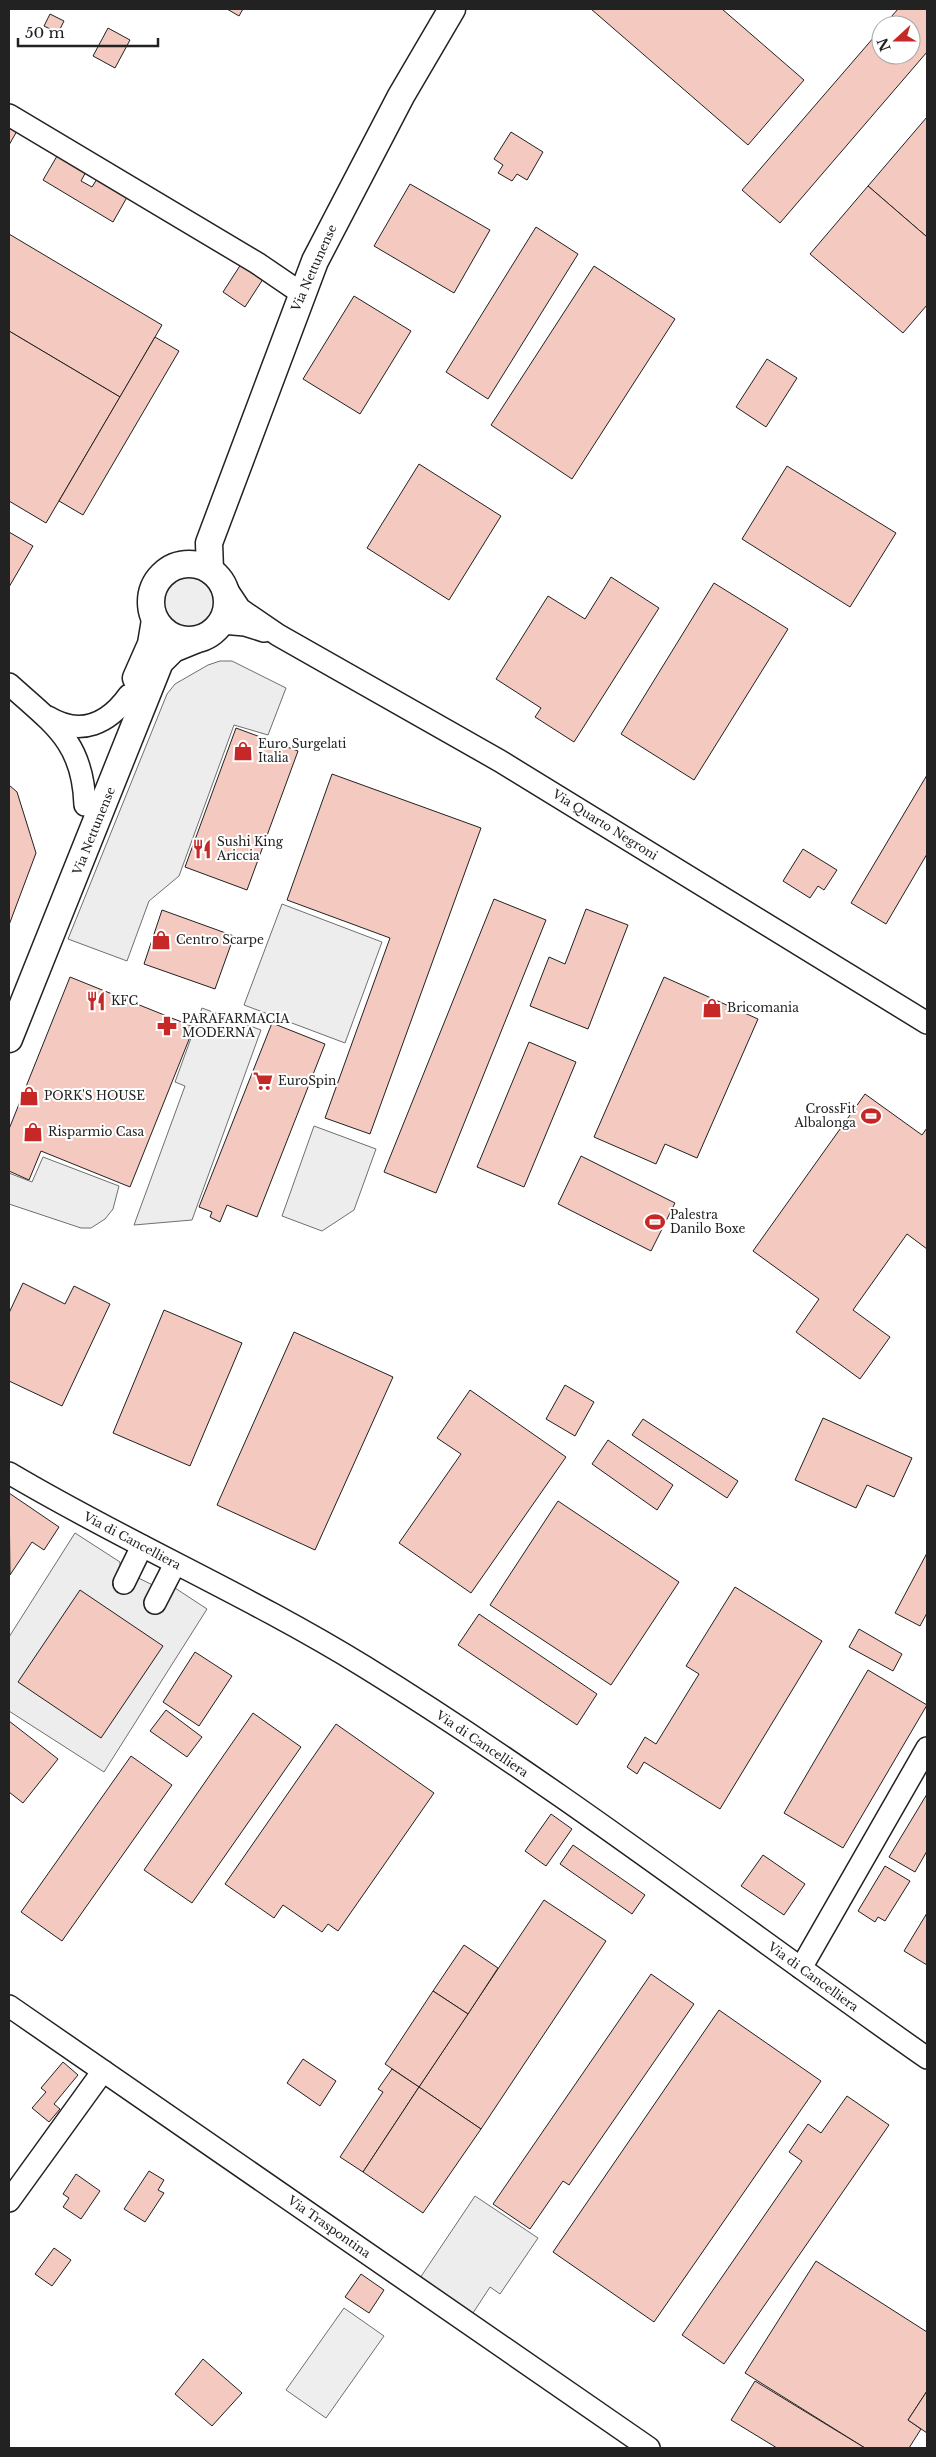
<svg xmlns="http://www.w3.org/2000/svg" width="936" height="2457" viewBox="0 0 936 2457" font-family="'Libre Baskerville',serif">
	<style>
		.green { fill: #eee; stroke: #6f6f6f }
		.parking { fill: #ededed; stroke: #6f6f6f }
		.building { fill: #f3c9c0; stroke: #222 }
		.lines { fill: none; stroke-linecap: round; stroke-linejoin: round }
		.minor-casing { stroke: #222; stroke-width: 24 }
		.major-casing { stroke: #222; stroke-width: 29 }
		.minor { stroke: #fff; stroke-width: 21 }
		.major { stroke: #fff; stroke-width: 26 }
		.labels { text-anchor: middle; stroke-width: 4; stroke-linejoin: round; paint-order: stroke }
		.street-label { font-size: 12px; fill: #222; stroke: #fff }
		.poi-label { font-size: 12px; fill: #222; stroke: #fff; text-anchor: start }
	</style>
	<rect width="100%" height="100%" fill="#fff"/>
	<!-- green -->
	<g class="green">
		<circle cx="189" cy="603" r="35"/>
		<polygon points="344,2308 384,2336 326,2418 286,2390"/>
	</g>
	<!-- parking -->
	<g class="parking">
		<polygon points="220,661 232,661 286,688 268,735 234,725 179,876 149,901 127,961 68,939 167,694 175,684 208,665"/>
		<polygon points="282,904 382,942 345,1043 244,1005"/>
		<polygon points="202,1008 261,1030 192,1220 134,1225 185,1086 175,1082"/>
		<polygon points="314,1126 376,1149 354,1210 322,1231 282,1216"/>
		<polygon points="43,1157 119,1186 113,1209 105,1219 91,1228 81,1228 9,1204 9,1173 32,1182"/>
		<polygon points="75,1533 120,1562 120,1569 165,1591 172,1586 207,1609 104,1772 9,1711 9,1637"/>
		<polygon points="475,2196 538,2238 500,2294 490,2287 473,2313 420,2278"/>
	</g>
	<!-- building -->
	<g class="building">
		<polygon points="227,9 243,9 239,16"/>
		<polygon points="591,9 722,9 804,80 748,145"/>
		<polygon points="898,9 927,9 927,52 780,223 742,190 881,29 881,55 911,55 911,25 884,25"/>
		<polygon points="50,14 64,21 58,33 44,26"/>
		<polygon points="108,28 130,40 115,68 93,56"/>
		<polygon points="9,117 21,124 9,145"/>
		<polygon points="927,117 927,237 868,186"/>
		<polygon points="511,132 543,152 527,180 517,174 512,181 498,173 503,165 494,159"/>
		<polygon points="60,151 88,168 81,181 92,187 100,174 130,192 113,222 43,180"/>
		<polygon points="410,184 490,230 454,293 374,246"/>
		<polygon points="868,186 927,237 927,305 903,333 810,254"/>
		<polygon points="536,227 578,254 488,399 446,372"/>
		<polygon points="9,234 162,325 120,397 9,331"/>
		<polygon points="243,261 265,276 245,307 223,292"/>
		<polygon points="594,266 675,319 572,479 491,425"/>
		<polygon points="354,296 411,331 360,414 303,379"/>
		<polygon points="9,331 120,397 46,523 9,501"/>
		<polygon points="155,337 179,351 83,515 59,501"/>
		<polygon points="767,359 797,378 766,427 736,407"/>
		<polygon points="419,464 501,516 449,600 367,548"/>
		<polygon points="787,466 896,533 850,607 742,539"/>
		<polygon points="9,532 33,546 9,587"/>
		<polygon points="611,577 659,608 574,742 535,717 541,708 496,679 548,596 585,619"/>
		<polygon points="714,583 788,629 694,780 621,734"/>
		<polygon points="236,728 298,751 247,890 185,867"/>
		<polygon points="332,774 481,828 370,1134 325,1118 390,938 287,900"/>
		<polygon points="927,775 927,854 886,924 851,903"/>
		<polygon points="9,785 17,792 36,853 9,925"/>
		<polygon points="803,849 837,870 824,890 818,886 810,898 783,881"/>
		<polygon points="494,899 546,920 436,1193 384,1172"/>
		<polygon points="586,909 628,925 588,1029 530,1006 549,957 565,964"/>
		<polygon points="162,910 234,936 215,989 144,964"/>
		<polygon points="70,977 194,1027 130,1187 41,1151 29,1180 9,1171 9,1129"/>
		<polygon points="664,977 758,1019 697,1158 665,1144 656,1164 594,1137"/>
		<polygon points="272,1023 325,1044 257,1217 227,1205 220,1222 210,1217 212,1212 199,1207"/>
		<polygon points="529,1042 576,1062 524,1187 477,1167"/>
		<polygon points="865,1094 922,1135 927,1128 927,1249 907,1234 853,1310 890,1337 860,1379 796,1332 819,1299 753,1251"/>
		<polygon points="581,1156 675,1203 651,1251 558,1204"/>
		<polygon points="23,1283 65,1304 74,1286 110,1304 62,1406 9,1381 9,1313"/>
		<polygon points="164,1310 242,1343 190,1466 113,1433"/>
		<polygon points="294,1332 393,1377 315,1550 217,1505"/>
		<polygon points="565,1385 594,1402 575,1436 546,1419"/>
		<polygon points="470,1390 566,1457 471,1593 399,1543 461,1454 437,1438"/>
		<polygon points="823,1418 912,1458 894,1497 867,1485 856,1508 795,1480"/>
		<polygon points="643,1419 738,1481 727,1498 632,1435"/>
		<polygon points="608,1440 673,1485 657,1510 592,1464"/>
		<polygon points="9,1493 59,1527 44,1550 32,1542 10,1575"/>
		<polygon points="558,1501 679,1582 611,1685 490,1605"/>
		<polygon points="927,1553 927,1613 920,1626 895,1613"/>
		<polygon points="735,1587 822,1641 720,1809 644,1762 637,1774 627,1767 645,1737 656,1744 699,1674 686,1666"/>
		<polygon points="80,1590 163,1646 101,1738 18,1682"/>
		<polygon points="479,1614 597,1694 577,1725 458,1645"/>
		<polygon points="859,1629 902,1654 893,1671 849,1647"/>
		<polygon points="195,1652 232,1676 199,1726 163,1702"/>
		<polygon points="868,1670 927,1705 843,1848 784,1813"/>
		<polygon points="166,1710 202,1737 187,1757 150,1731"/>
		<polygon points="253,1713 301,1747 192,1903 144,1870"/>
		<polygon points="9,1721 58,1759 23,1803 9,1792"/>
		<polygon points="336,1724 434,1793 338,1931 328,1924 322,1932 283,1905 274,1918 225,1884"/>
		<polygon points="131,1756 172,1785 62,1941 21,1912"/>
		<polygon points="927,1794 927,1851 915,1872 889,1857"/>
		<polygon points="551,1814 572,1829 546,1866 525,1851"/>
		<polygon points="573,1845 645,1895 632,1914 560,1864"/>
		<polygon points="763,1855 805,1884 784,1915 741,1886"/>
		<polygon points="885,1866 910,1881 885,1921 878,1917 875,1922 858,1911"/>
		<polygon points="544,1900 606,1941 481,2129 419,2087"/>
		<polygon points="927,1913 927,1965 904,1951"/>
		<polygon points="464,1945 498,1968 468,2014 433,1991"/>
		<polygon points="651,1974 694,2004 569,2185 563,2181 530,2229 493,2204"/>
		<polygon points="433,1991 468,2014 419,2087 385,2064"/>
		<polygon points="719,2010 821,2081 654,2322 553,2252"/>
		<polygon points="303,2059 336,2081 320,2106 287,2083"/>
		<polygon points="63,2062 78,2075 54,2104 60,2109 49,2122 32,2108 46,2092 41,2088"/>
		<polygon points="392,2069 419,2087 363,2172 340,2157 383,2092 378,2089"/>
		<polygon points="419,2087 481,2129 423,2213 363,2172"/>
		<polygon points="847,2096 889,2125 724,2364 682,2335 802,2161 789,2152 808,2124 821,2133"/>
		<polygon points="149,2171 164,2180 158,2190 164,2193 145,2222 124,2209"/>
		<polygon points="76,2174 100,2191 81,2219 63,2207 69,2198 63,2194"/>
		<polygon points="54,2248 71,2260 52,2286 35,2274"/>
		<polygon points="816,2261 927,2332 927,2391 908,2420 921,2429 909,2448 865,2448 745,2373"/>
		<polygon points="361,2274 384,2290 369,2313 345,2297"/>
		<polygon points="203,2359 242,2393 212,2426 175,2394"/>
		<polygon points="755,2381 865,2448 777,2448 731,2420"/>
		<polygon points="927,2391 927,2433 908,2420"/>
	</g>
	<g class="lines">
		<defs>
			<g id="minor">
				<polyline points="9,115 257,263 301,293"/>
				<polyline points="224,585 240,609 278,635 500,761 927,1023"/>
				<polyline points="222,623 245,625 264,631"/>
				<path d="M9 684C53 724 83 741 85 805"/>
				<path d="M48 717C81 737 109 723 129 695"/>
				<path d="M9 1473C125 1542 250 1596 365 1667 559 1787 740 1927 927 2058"/>
				<polyline points="124,1583 142,1546"/>
				<polyline points="155,1603 175,1564"/>
				<polyline points="801,1968 927,1748"/>
				<polyline points="9,2006 649,2448"/>
				<polyline points="9,2201 103,2071"/>
			</g>
			<g id="major">
				<circle cx="189" cy="602" r="38"/>
				<polyline points="210,570 209,543 315,261 401,96 452,9"/>
				<polyline points="136,678 151,644 155,620"/>
				<polyline points="9,1039 160,662 173,649 195,640"/>
			</g>
		</defs>
		<!-- minor casing -->
		<use href="#minor" class="minor-casing"/>
		<!-- major casing -->
		<use href="#major" class="major-casing"/>
		<!-- minor -->
		<use href="#minor" class="minor"/>
		<!-- major -->
		<use href="#major" class="major"/>
	</g>
	<!-- icons -->
	<defs>
		<symbol id="shop-bare" viewBox="-9 -9 18 18"><path d="M-5-2.5h2.3a2.7 3.5 0 0 1 5.4 0H5L5.5 6h-11ZM-1.5-2.5h3a1.5 2.3 0 0 0-3 0Z" fill="#c62828" stroke="#fff" stroke-width="2.5" paint-order="stroke"/></symbol>
		<symbol id="restaurant-bare" viewBox="-9 -9 18 18"><path d="M-5-6h1v4h1v-4h1v4h1v-4h1v5L-1.5 .5V6h-2V.5L-5-1ZM5-6V6H3V1.5H1.5Q1.5-4 5-6Z" fill="#c62828" stroke="#fff" stroke-width="2.5" paint-order="stroke"/></symbol>
		<symbol id="pharmacy-bare" viewBox="-9 -9 18 18"><path d="M-2-6h4v4h4v4h-4v4h-4v-4h-4v-4h4Z" fill="#c62828" stroke="#fff" stroke-width="2.5" paint-order="stroke"/></symbol>
		<symbol id="supermarket-bare" viewBox="-9 -9 18 18"><path d="M-6-5.5h2.5l.6 2H6L4.5 2H-2.5L-4.4-4H-6ZM-1.5 3.2a1.3 1.3 0 1 0 .1 0ZM3 3.2a1.3 1.3 0 1 0 .1 0Z" fill="#c62828" stroke="#fff" stroke-width="2.5" paint-order="stroke"/></symbol>
		<symbol id="stadium-bare" viewBox="-9 -9 18 18"><path d="M0-5a6.5 5 0 1 0 0 10a6.5 5 0 1 0 0-10ZM-3.5-1.8h7v3.6h-7Z" fill="#c62828" stroke="#fff" stroke-width="2.5" paint-order="stroke"/></symbol>
	</defs>
	<g fill-rule="evenodd">
		<use href="#shop-bare" x="229" y="737" width="28" height="28"/>
		<use href="#restaurant-bare" x="188" y="835" width="28" height="28"/>
		<use href="#shop-bare" x="147" y="926" width="28" height="28"/>
		<use href="#restaurant-bare" x="82" y="987" width="28" height="28"/>
		<use href="#shop-bare" x="698" y="994" width="28" height="28"/>
		<use href="#pharmacy-bare" x="153" y="1012" width="28" height="28"/>
		<use href="#supermarket-bare" x="249" y="1067" width="28" height="28"/>
		<use href="#shop-bare" x="15" y="1082" width="28" height="28"/>
		<use href="#stadium-bare" x="857" y="1102" width="28" height="28"/>
		<use href="#shop-bare" x="19" y="1118" width="28" height="28"/>
		<use href="#stadium-bare" x="641" y="1208" width="28" height="28"/>
	</g>
	<g class="labels">
		<!-- street labels -->
		<g class="street-label">
			<text transform="translate(314 268) rotate(-66)" y="4">Via Nettunense</text>
			<text transform="translate(605 825) rotate(32)" y="4">Via Quarto Negroni</text>
			<text transform="translate(94 831) rotate(-68)" y="4">Via Nettunense</text>
			<text transform="translate(132 1541) rotate(28)" y="4">Via di Cancelliera</text>
			<text transform="translate(482 1744) rotate(34)" y="4">Via di Cancelliera</text>
			<text transform="translate(813 1977) rotate(36)" y="4">Via di Cancelliera</text>
			<text transform="translate(329 2227) rotate(35)" y="4">Via Traspontina</text>
		</g>
		<!-- poi labels -->
		<g class="poi-label">
			<text x="258" y="748">Euro Surgelati<tspan x="258" dy="14">Italia</tspan></text>
			<text x="217" y="846">Sushi King<tspan x="217" dy="14">Ariccia</tspan></text>
			<text x="176" y="944">Centro Scarpe</text>
			<text x="111" y="1005">KFC</text>
			<text x="727" y="1012">Bricomania</text>
			<text x="182" y="1023">PARAFARMACIA<tspan x="182" dy="14">MODERNA</tspan></text>
			<text x="278" y="1085">EuroSpin</text>
			<text x="44" y="1100">PORK'S HOUSE</text>
			<text x="856" y="1113" text-anchor="end">CrossFit<tspan x="856" dy="14">Albalonga</tspan></text>
			<text x="48" y="1136">Risparmio Casa</text>
			<text x="670" y="1219">Palestra<tspan x="670" dy="14">Danilo Boxe</tspan></text>
		</g>
	</g>
	<!-- border -->
	<rect width="936" height="2457" fill="none" stroke="#222222" stroke-width="20"/>
	<!-- north arrow -->
	<g transform="translate(896 40) rotate(249)"><circle r="24" fill="#ffffff" stroke="#a7a7a7"/>
	<path d="M0-4L9 19L0 12L-9 19Z" fill="#c62828"/>
	<text y="-8" font-size="14" font-weight="bold" text-anchor="middle" fill="#222222">N</text>
	</g>
	<!-- scale -->
	<path d="M18 38v8h140v-8" fill="none" stroke="#222222" stroke-width="2.5"/>
	<text x="25" y="38" font-size="15" fill="#222222" stroke="#ffffff" stroke-width="4" paint-order="stroke">50 m</text>
</svg>
